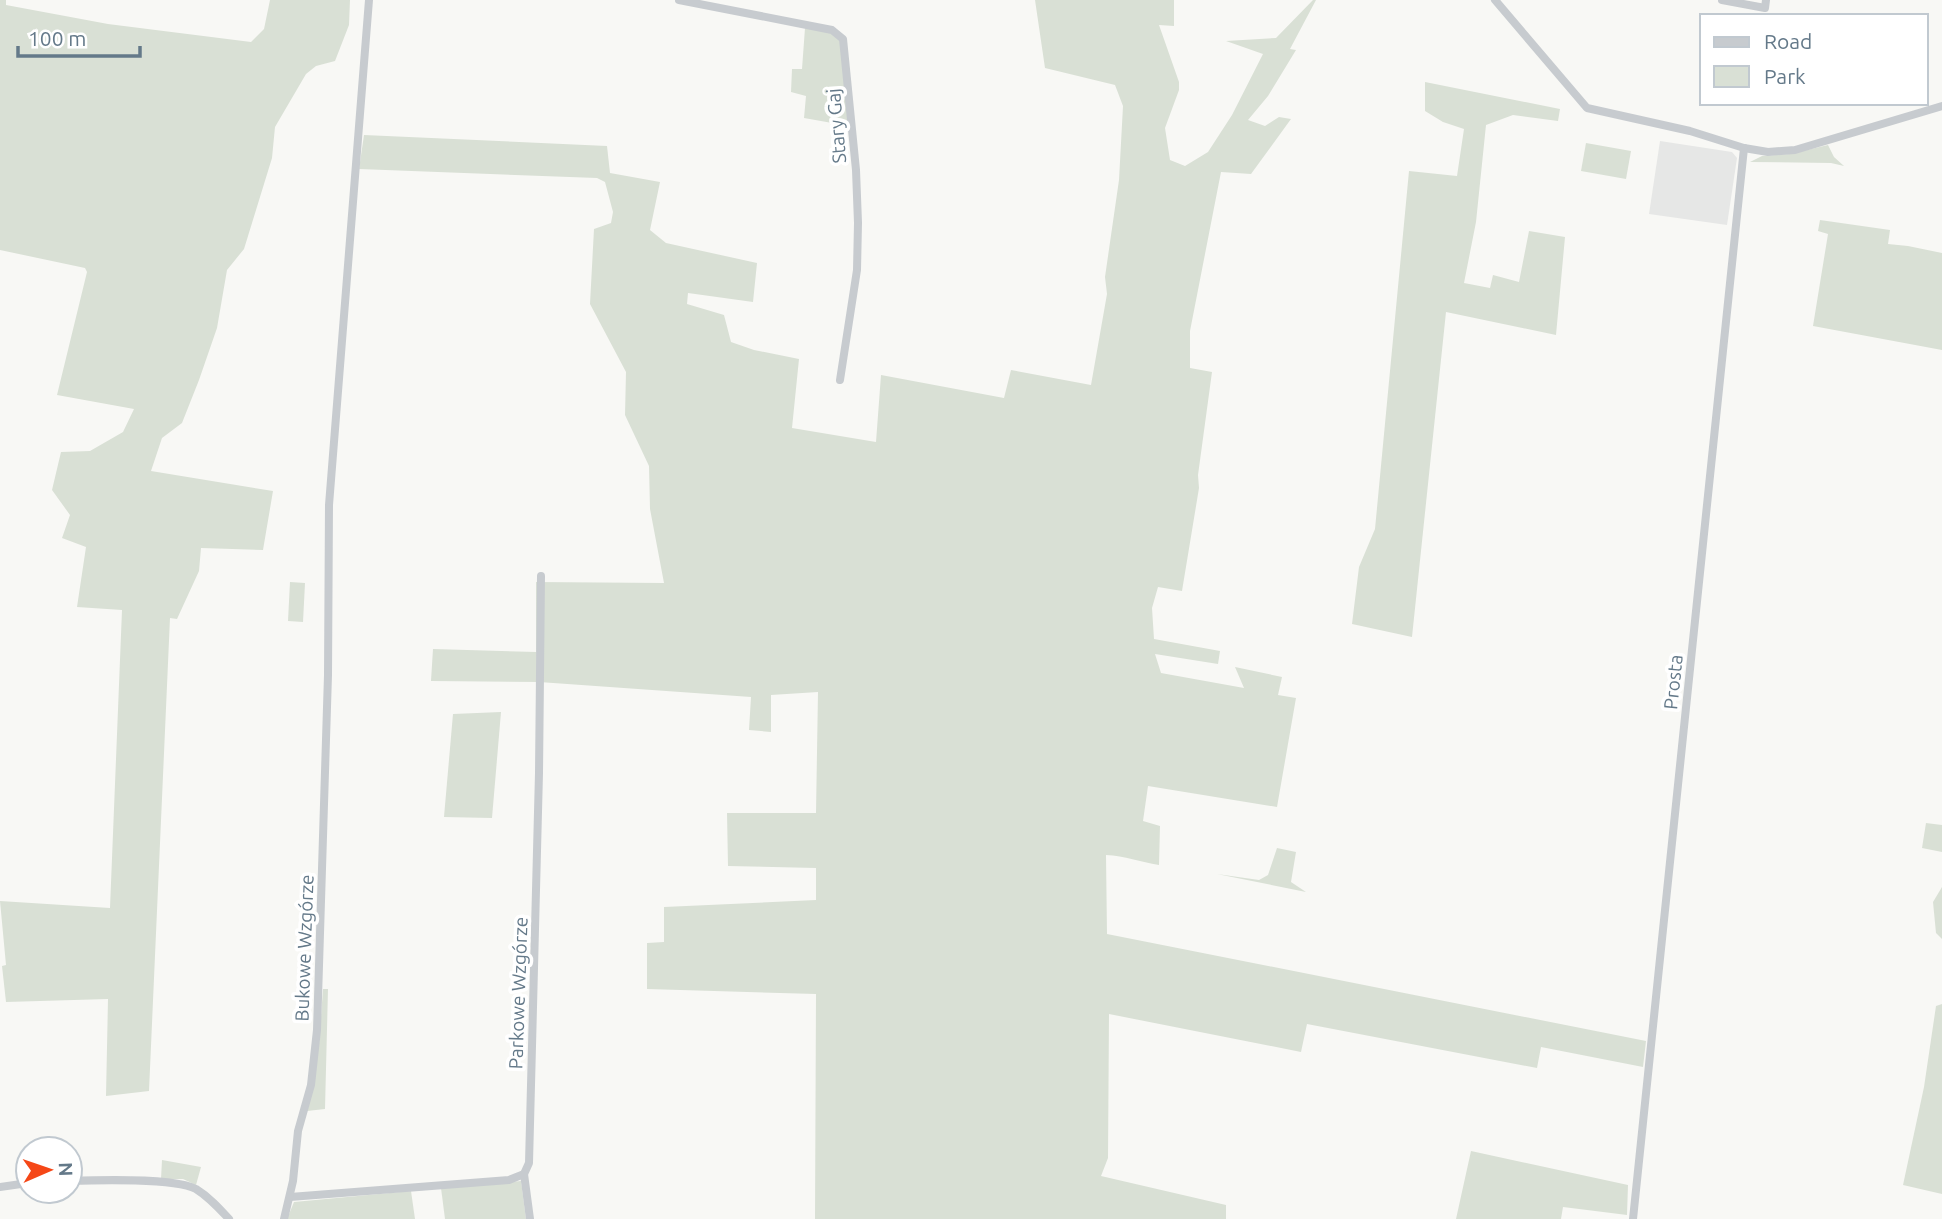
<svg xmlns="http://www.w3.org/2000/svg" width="1942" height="1219" viewBox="0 0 1942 1219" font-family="Ubuntu,sans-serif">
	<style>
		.built { fill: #e6e7e6 }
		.green { fill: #d9e0d5 }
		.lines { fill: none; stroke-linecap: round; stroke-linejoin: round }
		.street { stroke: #c7cbcf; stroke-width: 8 }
		.labels { text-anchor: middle; stroke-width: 7; stroke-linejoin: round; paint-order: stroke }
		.street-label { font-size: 19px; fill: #647989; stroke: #fff }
	</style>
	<rect width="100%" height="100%" fill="#f8f8f5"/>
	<!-- built -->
	<polygon class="built" points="1660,141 1732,152 1737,158 1727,225 1649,214"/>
	<!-- green -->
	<g class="green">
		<polygon points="0,0 6,0 6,5 108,24 251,42 264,29 270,0 350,0 349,25 335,61 316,66 306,74 275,127 272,158 244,249 227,270 217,328 199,380 182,423 162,438 151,471 273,491 263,550 201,548 199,571 177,619 170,618 149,1091 106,1096 108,999 6,1002 2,966 6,965 0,901 110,908 122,610 77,607 86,547 62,538 70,515 52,490 61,452 90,451 123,432 134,409 57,395 87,272 85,268 0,250"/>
		<path d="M1035 0H1174V26L1159 25 1179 82V90L1165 128 1170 160 1185 166 1208 152 1232 115 1263 54 1226 41 1276 38 1313 0H1316L1290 49 1296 50 1268 96 1248 120 1265 126 1279 117 1291 119 1251 174 1221 172 1190 331V368L1212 372 1198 475 1199 488 1182 591 1158 587 1152 608 1154 639 1220 651 1218 664 1155 654 1161 673 1244 688 1235 667 1282 677 1278 695 1296 698 1277 807 1148 786 1143 821 1160 826 1159 865C1140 862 1125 856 1106 855L1107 934 1646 1041 1643 1067 1541 1047 1537 1068 1307 1024 1301 1052 1109 1014 1108 1158 1101 1176 1226 1205V1219H815L816 994 647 989V943L664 942V907L816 900V868L728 866 727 813H816L818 692 771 695V732L749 730 751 697 539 682 431 681 433 649 536 652V582L664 583 650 509 649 466 625 415 626 372 590 304 594 229 611 223 613 212 605 182 597 178 359 169 364 135 607 146 610 173 660 182 650 230 666 243 757 263 753 302 688 293 687 304 724 315 731 342 754 350 799 359 792 428 876 442 881 375 1004 398 1011 370 1091 385 1107 294 1105 277 1119 180 1123 106 1115 85 1045 68Z"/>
		<polygon points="805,28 832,33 840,41 849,126 804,118 806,96 791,92 792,69 802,69"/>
		<polygon points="1425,82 1560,109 1558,121 1513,115 1486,125 1476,222 1464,283 1490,288 1493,275 1519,282 1529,231 1565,237 1556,335 1446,312 1412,637 1352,624 1359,567 1375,529 1409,171 1457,176 1464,129 1443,122 1425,111"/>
		<polygon points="1586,143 1631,151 1626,179 1581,171"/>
		<polygon points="1828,145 1834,157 1844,166 1831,163 1750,162 1762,156 1790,154"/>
		<polygon points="1820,220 1890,230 1888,244 1908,246 1942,253 1942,350 1813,326 1828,234 1818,231"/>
		<polygon points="290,582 305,583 303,622 288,621"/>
		<polygon points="501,712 492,818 444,817 453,714"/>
		<polygon points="1926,823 1942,825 1942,852 1922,848"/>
		<polygon points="1277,848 1296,852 1291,882 1306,892 1217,874 1259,880 1268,875"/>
		<polygon points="1942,887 1942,939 1936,933 1933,902"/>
		<polygon points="323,989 328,989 325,1109 307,1111 319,1044"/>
		<polygon points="1942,1004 1942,1194 1903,1185 1924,1087 1936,1006"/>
		<polygon points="1471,1151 1628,1185 1627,1215 1563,1207 1561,1219 1456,1219"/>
		<polygon points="162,1160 201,1167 196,1185 183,1179 161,1179"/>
		<polygon points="521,1181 526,1219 445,1219 441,1188"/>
		<polygon points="411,1191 415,1219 287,1219 294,1202"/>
	</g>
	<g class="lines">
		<!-- street -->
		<g class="street">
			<polyline points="679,0 832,30 843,39 856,170 858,223 857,270 840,380"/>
			<polyline points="1495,0 1587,108 1690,131 1744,148 1768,152 1795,150 1942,106"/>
			<polyline points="1722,0 1765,8 1766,0"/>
			<polyline points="524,1174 530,1219"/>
			<path d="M70 1181C97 1180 175 1178 196 1189 209 1197 219 1208 229 1219"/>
			<polyline points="0,1187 28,1183"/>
			<polyline points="290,1197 509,1180 524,1174 529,1163 539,773 541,576"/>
			<polyline points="284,1219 293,1181 298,1131 311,1085 317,1030 328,675 329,505 369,0"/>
			<polyline points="1633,1219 1744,148"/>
		</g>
	</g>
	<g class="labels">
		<!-- street labels -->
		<g class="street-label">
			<text transform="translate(836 126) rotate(-95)" y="7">Stary Gaj</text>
			<text transform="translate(1673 682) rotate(-84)" y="7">Prosta</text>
			<text transform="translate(304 948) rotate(-88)" y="7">Bukowe Wzgórze</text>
			<text transform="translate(518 993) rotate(-88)" y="7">Parkowe Wzgórze</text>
		</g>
	</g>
	<!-- legend -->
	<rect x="1700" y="14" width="228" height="91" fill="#ffffff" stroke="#c1c9d0" stroke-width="2"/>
	<rect x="1714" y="37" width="35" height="10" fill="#c7cbcf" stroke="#c1c9d0" stroke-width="2"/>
	<text x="1764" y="49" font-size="21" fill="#647989">Road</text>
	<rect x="1714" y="66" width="35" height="21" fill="#d9e0d5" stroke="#c1c9d0" stroke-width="2"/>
	<text x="1764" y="84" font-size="21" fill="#647989">Park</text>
	<!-- north arrow -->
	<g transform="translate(49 1170) rotate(88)"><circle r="33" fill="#ffffff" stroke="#c1c9d0" stroke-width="2"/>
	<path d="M0-5L12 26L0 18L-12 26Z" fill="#f54717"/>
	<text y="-10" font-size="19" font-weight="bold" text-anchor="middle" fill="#647989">N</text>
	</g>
	<!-- scale -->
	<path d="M18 46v10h122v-10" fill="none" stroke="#647989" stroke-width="3.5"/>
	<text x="28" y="46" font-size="21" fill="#647989" stroke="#ffffff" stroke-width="5" paint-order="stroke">100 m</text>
</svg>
